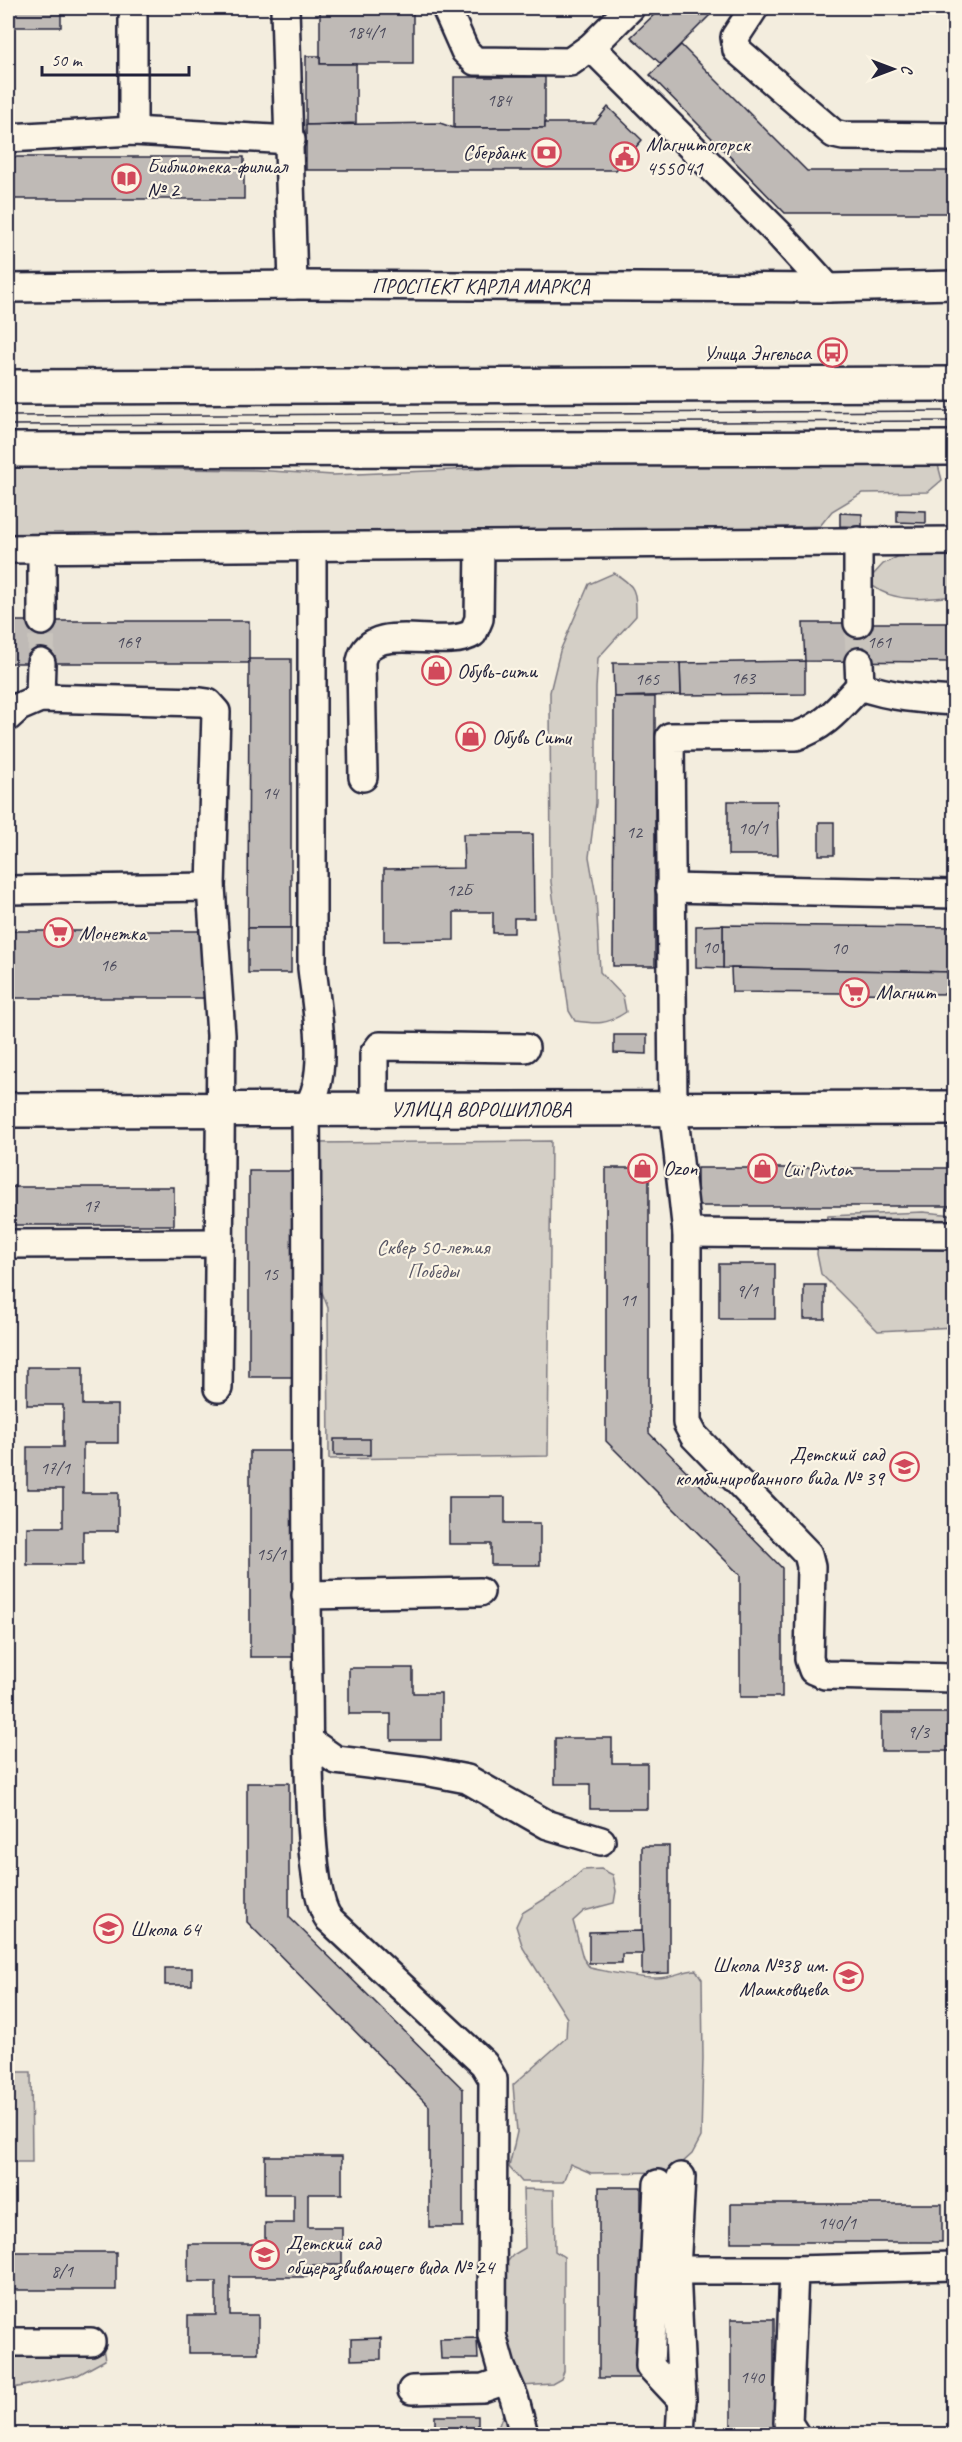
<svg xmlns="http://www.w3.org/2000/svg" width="962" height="2442" viewBox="0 0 962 2442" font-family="Caveat,sans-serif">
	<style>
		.green { fill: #d4cfc6; stroke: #7b7880; stroke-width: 1.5 }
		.building { fill: #bfbab6; stroke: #22223b; stroke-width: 1.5 }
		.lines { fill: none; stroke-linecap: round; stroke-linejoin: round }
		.minor-tunnel { stroke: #c9c4bd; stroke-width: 27; stroke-dasharray: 27 14; stroke-linecap: butt }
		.minor-casing { stroke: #22223b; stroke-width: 32 }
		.major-casing { stroke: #22223b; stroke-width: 38 }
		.minor { stroke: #fcf5e5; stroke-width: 27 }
		.major { stroke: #fcf5e5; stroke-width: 33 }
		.tram { stroke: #22223b; stroke-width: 1.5 }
		.labels { text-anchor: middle; stroke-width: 4.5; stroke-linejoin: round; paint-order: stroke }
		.number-label { font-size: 18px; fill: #49485a }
		.poi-label { font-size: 21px; fill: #22223b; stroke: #fcf5e5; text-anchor: start }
		.street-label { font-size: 21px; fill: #22223b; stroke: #fcf5e5 }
		.park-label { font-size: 21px; fill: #575665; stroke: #fcf5e5 }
	</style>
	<rect width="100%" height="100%" fill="#f3edde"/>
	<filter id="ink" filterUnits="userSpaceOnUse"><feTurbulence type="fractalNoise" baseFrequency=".0167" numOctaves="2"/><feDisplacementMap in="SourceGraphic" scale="12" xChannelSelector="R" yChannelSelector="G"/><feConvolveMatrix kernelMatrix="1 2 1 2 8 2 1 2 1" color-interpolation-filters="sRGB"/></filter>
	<g filter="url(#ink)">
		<!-- green -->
		<g class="green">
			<polygon points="733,462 938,465 942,480 928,492 862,493 832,511 820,526 496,538 8,542 8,467 255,470 333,475 524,467"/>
			<path d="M903 554H954V596C928 599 894 603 873 586V575L883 564Z"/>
			<path d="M614 573C636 586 636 591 636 616L598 658 596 688V803L589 857 596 896 600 972 623 996 626 1012C607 1025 597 1024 575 1021L569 1011 551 882 550 692 560 651 589 584Z"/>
			<polygon points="551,1141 548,1456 329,1459 328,1308 314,1271 314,1143"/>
			<polygon points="923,1212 954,1215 954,1327 878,1331 821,1274 817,1254 818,1242 823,1223 828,1216"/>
			<path d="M601 1869 613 1875 616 1891 614 1903 584 1911 573 1921 583 1958 590 1968C611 1972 634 1978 655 1978 671 1979 682 1970 696 1970L702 1979 703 2058 701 2137 692 2154 672 2172 591 2173 570 2164 563 2182H522L509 2167 517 2132 513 2085 566 2038 567 2018 523 1948 516 1926 522 1913 561 1889 583 1870Z"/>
			<polygon points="8,2072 31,2072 32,2162 8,2162"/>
			<polygon points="523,2189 554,2190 555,2251 564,2257 564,2371 561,2379 552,2384 522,2386 503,2354 503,2267 513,2255 525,2248"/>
			<polygon points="8,2327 63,2332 102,2342 105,2360 78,2375 8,2389"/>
			<polygon points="510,2410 521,2434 496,2434 503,2414"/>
		</g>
		<!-- building -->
		<g class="building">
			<rect x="8" y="8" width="53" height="19"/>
			<rect x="153" y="8" width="35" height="2"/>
			<rect x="320" y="8" width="93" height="56"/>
			<polygon points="661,8 717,8 661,64 631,37"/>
			<polygon points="681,45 807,171 954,171 954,213 785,213 650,75"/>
			<polygon points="306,56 320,56 320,64 356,64 356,123 306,125"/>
			<rect x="454" y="77" width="91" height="51"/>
			<polygon points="608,107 642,140 616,170 306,170 306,125 440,123 454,128 545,128 545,123 595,123"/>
			<rect x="8" y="157" width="236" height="42"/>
			<polygon points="897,510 926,511 926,523 897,522"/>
			<polygon points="840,513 862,514 862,527 840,526"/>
			<rect x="8" y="621" width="241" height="42"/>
			<polygon points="803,623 954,623 954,662 805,661"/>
			<polygon points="249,659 291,659 291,928 248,928"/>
			<polygon points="805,661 805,694 681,695 680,663"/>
			<polygon points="613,663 680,663 681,695 614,697"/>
			<polygon points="614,697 655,697 655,966 613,966"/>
			<rect x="8" y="800" width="3" height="34"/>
			<polygon points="728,801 777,801 778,855 728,855"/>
			<rect x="819" y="822" width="15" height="33"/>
			<polygon points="463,834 533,834 534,918 514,918 514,933 493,933 493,912 454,912 454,940 384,941 384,869 464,868"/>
			<polygon points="723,925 954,927 954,972 723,968"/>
			<polygon points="723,925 723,968 696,967 696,926"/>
			<rect x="248" y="928" width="43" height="45"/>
			<rect x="8" y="931" width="200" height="67"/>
			<polygon points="731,968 954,972 954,994 732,992"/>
			<polygon points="614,1035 647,1035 647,1054 614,1053"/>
			<polygon points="606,1168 649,1168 649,1433 782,1568 782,1697 740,1697 740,1575 606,1441"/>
			<rect x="697" y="1168" width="257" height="38"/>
			<rect x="249" y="1171" width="43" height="206"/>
			<rect x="8" y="1187" width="166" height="38"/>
			<rect x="719" y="1264" width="56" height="55"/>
			<rect x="804" y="1285" width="21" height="34"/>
			<polygon points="27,1367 83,1367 83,1405 118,1405 118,1443 83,1443 83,1493 118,1493 118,1531 83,1531 83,1565 27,1565 27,1527 63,1527 63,1489 27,1489 27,1447 63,1447 63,1405 27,1405"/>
			<rect x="334" y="1439" width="36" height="16"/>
			<rect x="250" y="1451" width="43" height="206"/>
			<polygon points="449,1497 505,1497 505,1523 540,1523 540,1565 491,1565 491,1544 449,1544"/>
			<polygon points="349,1668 413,1668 413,1693 441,1693 441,1740 391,1740 391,1714 349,1714"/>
			<rect x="881" y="1713" width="73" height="38"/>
			<polygon points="555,1738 612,1738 612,1763 647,1763 647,1809 590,1809 590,1784 555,1784"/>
			<polygon points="247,1783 289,1783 289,1917 463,2089 463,2227 429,2227 429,2106 247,1922"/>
			<polygon points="642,1846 669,1846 669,1973 642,1974"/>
			<polygon points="642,1931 643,1954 622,1954 622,1963 589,1963 589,1932"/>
			<rect x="165" y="1968" width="27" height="17"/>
			<polygon points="265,2156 342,2156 342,2194 308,2194 308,2227 342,2227 342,2265 308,2265 307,2277 230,2277 230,2315 258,2315 258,2353 188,2353 188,2315 216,2315 216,2282 188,2282 188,2244 265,2244 265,2223 294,2223 294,2194 265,2194"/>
			<rect x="599" y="2187" width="42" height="191"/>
			<rect x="731" y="2204" width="211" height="38"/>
			<rect x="8" y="2252" width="108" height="38"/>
			<rect x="731" y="2319" width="43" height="115"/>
			<polygon points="381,2338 381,2359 351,2360 351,2339"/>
			<polygon points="477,2338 478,2359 441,2359 440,2339"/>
			<rect x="435" y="2416" width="43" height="18"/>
		</g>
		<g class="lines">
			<!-- minor-tunnel -->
			<g class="minor-tunnel">
				<polyline points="858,623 859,662"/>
				<polyline points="41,663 42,621"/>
			</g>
			<defs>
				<g id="minor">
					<polyline points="285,8 293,285"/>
					<polyline points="446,8 465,51 475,61 570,62 591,47 630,8"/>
					<polyline points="754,8 735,37 737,50 834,134 843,136 954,137"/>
					<polyline points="591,47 779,234 828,288"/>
					<polyline points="133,131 133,8"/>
					<polyline points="8,138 133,131 291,140"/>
					<polyline points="8,288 303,285 828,288 954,285"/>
					<polyline points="858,541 858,623"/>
					<path d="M312 547V968C316 1006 331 1078 306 1109 308 1302 305 1494 308 1686 309 1731 306 1890 329 1919L484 2064 493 2079 492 2335 501 2367 514 2397 524 2434"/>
					<polyline points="8,549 954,541"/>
					<polyline points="42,549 42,621"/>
					<polyline points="859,662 860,686"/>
					<polyline points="40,698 41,663"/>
					<path d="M954 701C921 699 891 697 860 686 839 708 826 726 796 736L670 737 673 1108 687 1233V1423L694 1436 808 1554 811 1566 809 1659 813 1670 825 1675 954 1678"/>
					<polyline points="8,717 19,707 40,698 201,702 208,703 216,712 211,887 221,1035 218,1388"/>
					<path d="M363 777 361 661C371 618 444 652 473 633L479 619 480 545"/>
					<polyline points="670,888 954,894"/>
					<polyline points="8,890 211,887"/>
					<polyline points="374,1109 374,1054 380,1046 525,1048"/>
					<polyline points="687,1233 954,1235"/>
					<polyline points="8,1244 219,1243"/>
					<polyline points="306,1595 480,1592"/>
					<polyline points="309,1741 336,1760 425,1771 467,1779 548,1825 601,1841"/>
					<polyline points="658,2184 650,2366 682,2400"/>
					<polyline points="676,2270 794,2270"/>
					<polyline points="8,2342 91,2342"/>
					<polyline points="412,2390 483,2388 506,2380"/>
					<polyline points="680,2434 682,2400 676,2270 681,2177"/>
					<polyline points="795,2434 788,2423 794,2270 954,2266"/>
				</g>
				<g id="major">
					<polyline points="8,387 954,384"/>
					<polyline points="8,450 954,448"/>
					<polyline points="8,1110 954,1108"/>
				</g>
			</defs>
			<!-- minor casing -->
			<use href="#minor" class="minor-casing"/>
			<!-- major casing -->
			<use href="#major" class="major-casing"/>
			<!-- minor -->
			<use href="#minor" class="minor"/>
			<!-- major -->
			<use href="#major" class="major"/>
			<!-- tram -->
			<g class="tram">
				<polyline points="8,416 954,411"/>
				<polyline points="8,425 954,421"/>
			</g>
		</g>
	</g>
	<!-- icons -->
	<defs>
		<symbol id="bank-ring" viewBox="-11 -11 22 22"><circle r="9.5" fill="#fcf5e5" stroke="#d1495b" stroke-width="1.5"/><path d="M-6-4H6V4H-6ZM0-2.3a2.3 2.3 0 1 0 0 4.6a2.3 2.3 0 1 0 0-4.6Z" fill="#d1495b"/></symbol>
		<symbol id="civic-ring" viewBox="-11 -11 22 22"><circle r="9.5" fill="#fcf5e5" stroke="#d1495b" stroke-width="1.5"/><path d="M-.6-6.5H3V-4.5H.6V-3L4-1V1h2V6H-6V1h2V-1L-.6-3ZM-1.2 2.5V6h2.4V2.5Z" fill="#d1495b"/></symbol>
		<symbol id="library-ring" viewBox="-11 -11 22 22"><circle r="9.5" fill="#fcf5e5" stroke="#d1495b" stroke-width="1.5"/><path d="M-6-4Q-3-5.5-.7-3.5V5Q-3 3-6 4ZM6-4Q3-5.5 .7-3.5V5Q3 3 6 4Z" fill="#d1495b"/></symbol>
		<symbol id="bus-ring" viewBox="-11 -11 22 22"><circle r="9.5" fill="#fcf5e5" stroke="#d1495b" stroke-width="1.5"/><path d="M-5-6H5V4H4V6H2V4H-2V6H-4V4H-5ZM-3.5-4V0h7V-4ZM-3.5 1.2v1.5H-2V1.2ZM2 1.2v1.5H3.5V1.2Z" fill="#d1495b"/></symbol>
		<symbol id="shop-ring" viewBox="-11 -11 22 22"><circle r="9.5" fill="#fcf5e5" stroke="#d1495b" stroke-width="1.5"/><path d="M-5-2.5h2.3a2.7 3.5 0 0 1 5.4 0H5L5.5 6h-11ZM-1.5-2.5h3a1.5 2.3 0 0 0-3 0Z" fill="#d1495b"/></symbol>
		<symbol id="supermarket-ring" viewBox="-11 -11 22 22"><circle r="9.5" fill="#fcf5e5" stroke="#d1495b" stroke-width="1.5"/><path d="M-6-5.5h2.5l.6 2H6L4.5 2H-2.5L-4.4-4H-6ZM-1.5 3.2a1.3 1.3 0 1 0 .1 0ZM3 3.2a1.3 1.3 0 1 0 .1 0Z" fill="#d1495b"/></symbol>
		<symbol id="school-ring" viewBox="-11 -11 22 22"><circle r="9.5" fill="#fcf5e5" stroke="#d1495b" stroke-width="1.5"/><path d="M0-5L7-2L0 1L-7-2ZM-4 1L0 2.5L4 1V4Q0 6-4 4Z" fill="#d1495b"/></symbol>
	</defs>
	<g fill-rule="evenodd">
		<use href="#bank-ring" x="530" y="136" width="33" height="33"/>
		<use href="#civic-ring" x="608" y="140" width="33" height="33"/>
		<use href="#library-ring" x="110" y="162" width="33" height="33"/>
		<use href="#bus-ring" x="816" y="336" width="33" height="33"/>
		<use href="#shop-ring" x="420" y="654" width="33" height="33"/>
		<use href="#shop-ring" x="454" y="720" width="33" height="33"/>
		<use href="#supermarket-ring" x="42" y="916" width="33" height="33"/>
		<use href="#supermarket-ring" x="838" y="976" width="33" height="33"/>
		<use href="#shop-ring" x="626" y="1152" width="33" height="33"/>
		<use href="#shop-ring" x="746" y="1152" width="33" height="33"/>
		<use href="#school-ring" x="888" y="1450" width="33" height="33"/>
		<use href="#school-ring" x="92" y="1912" width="33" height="33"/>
		<use href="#school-ring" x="832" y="1960" width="33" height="33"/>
		<use href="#school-ring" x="248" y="2238" width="33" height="33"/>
	</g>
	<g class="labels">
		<!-- number labels -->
		<g class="number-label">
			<text x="366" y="38">184/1</text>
			<text x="499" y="106">184</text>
			<text x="128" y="648">169</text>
			<text x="879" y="648">161</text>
			<text x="743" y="684">163</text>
			<text x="647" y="685">165</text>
			<text x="270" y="799">14</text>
			<text x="753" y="834">10/1</text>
			<text x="634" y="838">12</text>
			<text x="459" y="896">12Б</text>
			<text x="710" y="953">10</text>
			<text x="839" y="954">10</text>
			<text x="108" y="971">16</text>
			<text x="91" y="1212">17</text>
			<text x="270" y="1280">15</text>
			<text x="747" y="1297">9/1</text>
			<text x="628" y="1306">11</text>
			<text x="55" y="1474">17/1</text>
			<text x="271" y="1560">15/1</text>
			<text x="918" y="1738">9/3</text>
			<text x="837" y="2229">140/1</text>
			<text x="62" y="2277">8/1</text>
			<text x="752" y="2383">140</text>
		</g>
		<!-- poi labels -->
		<g class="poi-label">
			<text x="646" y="151">Магнитогорск<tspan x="646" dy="24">455041</tspan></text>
			<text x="525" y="159" text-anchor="end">Сбербанк</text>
			<text x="147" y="173">Библиотека-филиал<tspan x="147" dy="24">№ 2</tspan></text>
			<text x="811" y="360" text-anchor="end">Улица Энгельса</text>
			<text x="457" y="678">Обувь-сити</text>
			<text x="492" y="744">Обувь Сити</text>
			<text x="79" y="940">Монетка</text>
			<text x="876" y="999">Магнит</text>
			<text x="663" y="1175">Ozon</text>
			<text x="783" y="1176">Lui Pivton</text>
			<text x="884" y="1461" text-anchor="end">Детский сад<tspan x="884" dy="24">комбинированного вида № 39</tspan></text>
			<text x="130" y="1936">Школа 64</text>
			<text x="828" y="1972" text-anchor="end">Школа №38 им.<tspan x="828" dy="24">Машковцева</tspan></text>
			<text x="286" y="2250">Детский сад<tspan x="286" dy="24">общеразвивающего вида № 24</tspan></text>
		</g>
		<!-- street labels -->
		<g class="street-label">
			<text x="481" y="293">ПРОСПЕКТ КАРЛА МАРКСА</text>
			<text x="481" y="1116">УЛИЦА ВОРОШИЛОВА</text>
		</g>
		<!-- park labels -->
		<g class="park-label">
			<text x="433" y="1254">Сквер 50-летия<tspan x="433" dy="24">Победы</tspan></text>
		</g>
	</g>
	<!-- margin -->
	<rect width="962" height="2442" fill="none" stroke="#fcf5e5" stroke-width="30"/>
	<rect x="15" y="15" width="932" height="2412" fill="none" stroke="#22223b" stroke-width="2" filter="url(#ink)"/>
	<!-- north arrow -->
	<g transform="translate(893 69) rotate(90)" stroke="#fcf5e5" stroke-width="4.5" paint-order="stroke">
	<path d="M0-4.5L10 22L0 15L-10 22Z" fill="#22223b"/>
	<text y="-9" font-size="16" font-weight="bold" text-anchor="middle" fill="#22223b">С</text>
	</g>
	<!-- scale -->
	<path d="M42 66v9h147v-9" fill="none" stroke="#22223b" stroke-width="3"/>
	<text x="51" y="66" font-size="18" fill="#22223b" stroke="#fcf5e5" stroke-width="4.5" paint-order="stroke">50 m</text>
</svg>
